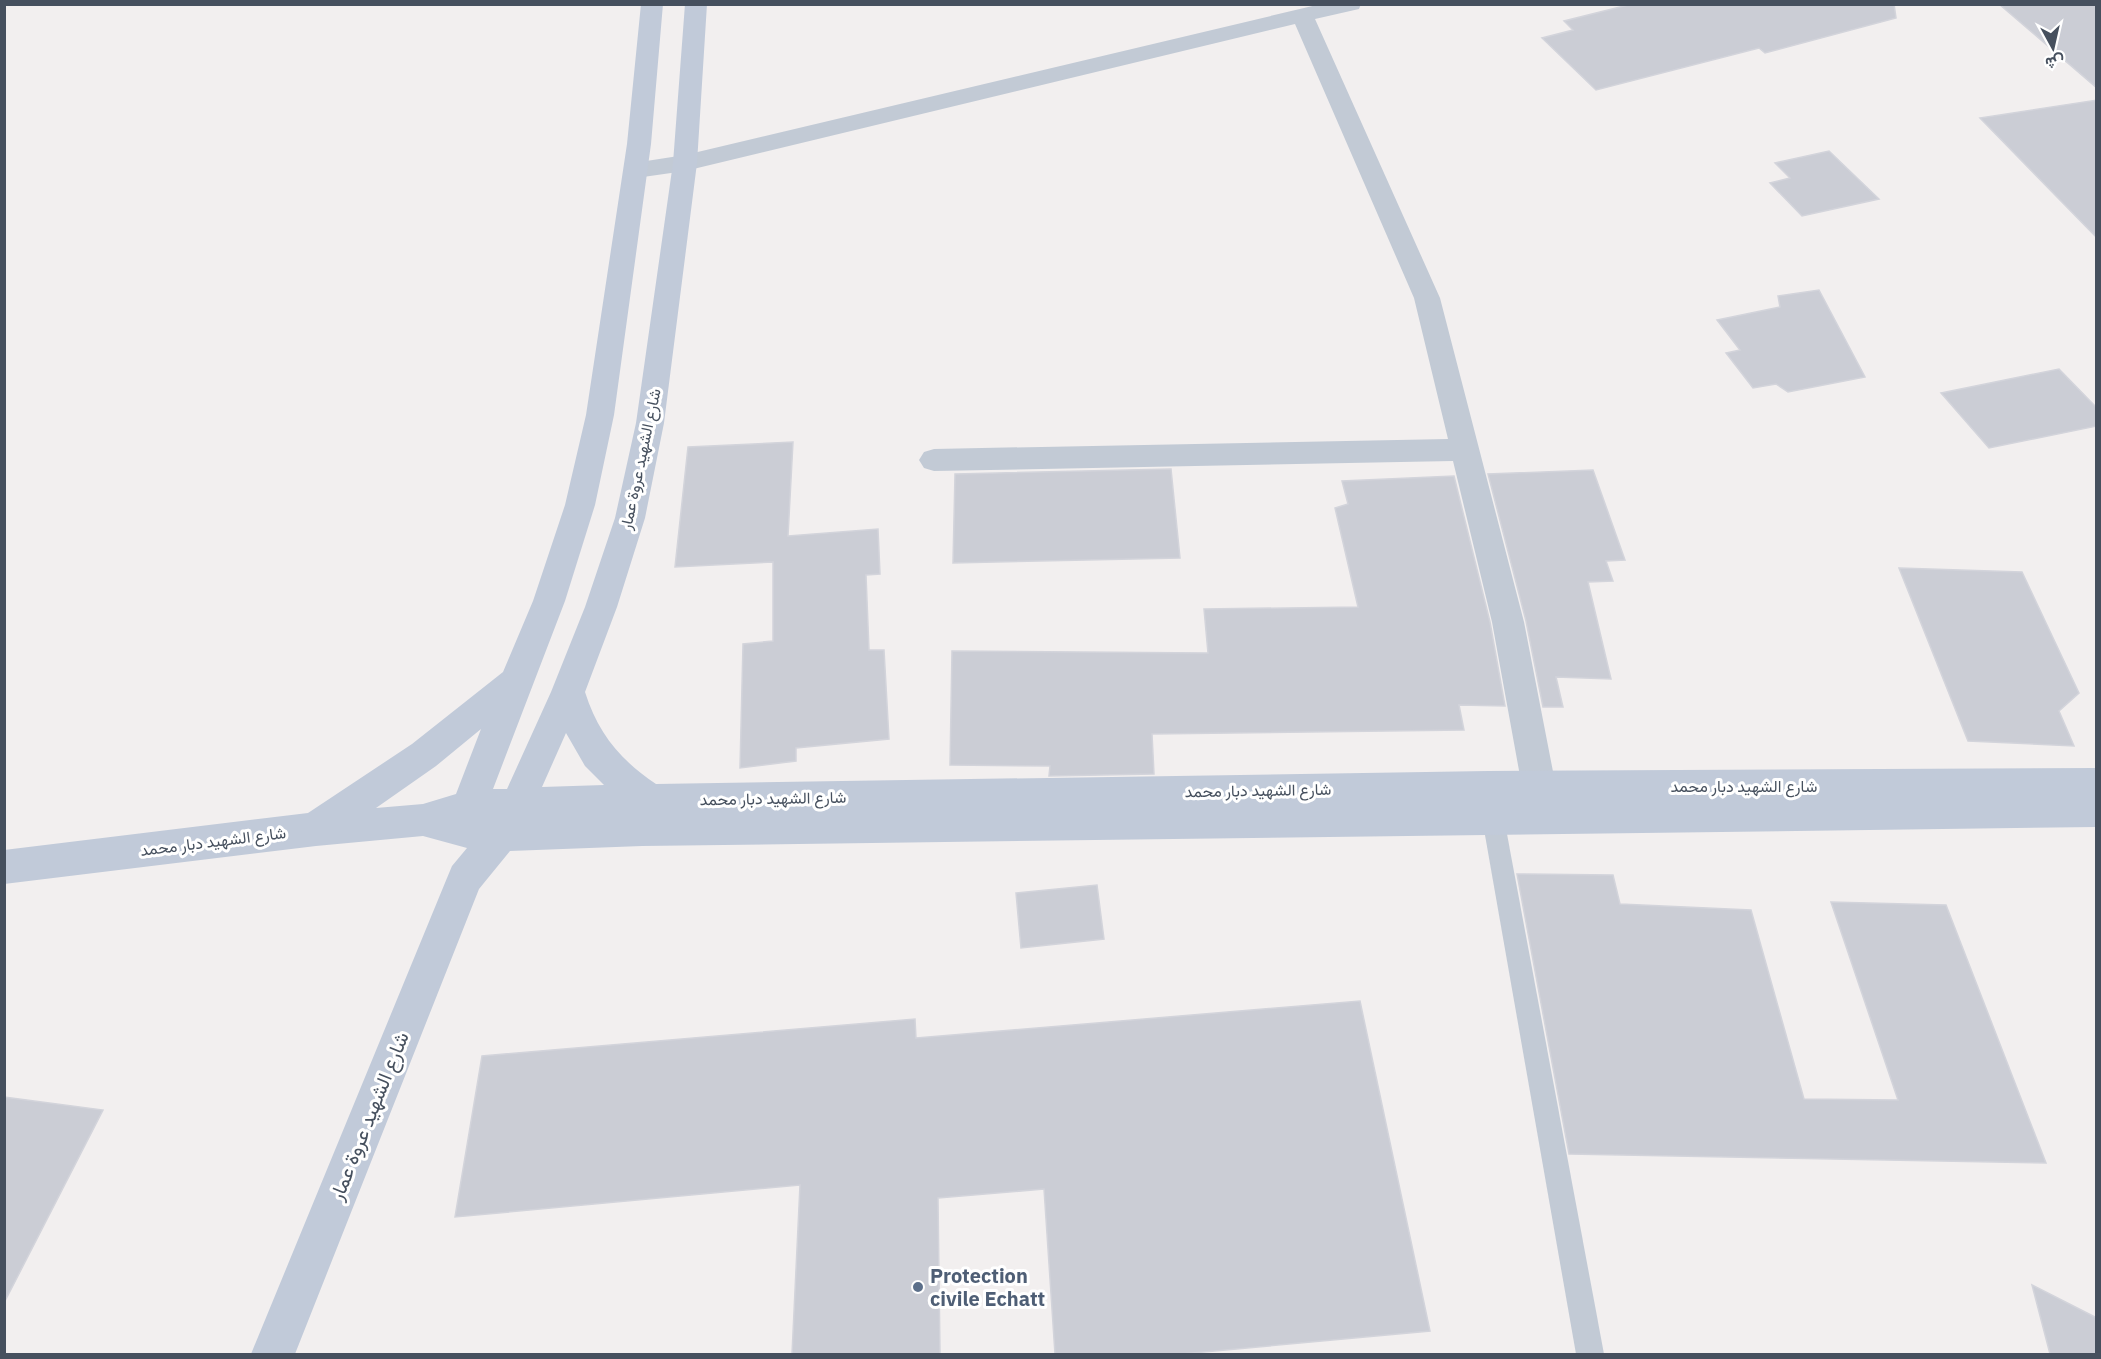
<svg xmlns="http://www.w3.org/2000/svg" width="2101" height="1359" viewBox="0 0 2101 1359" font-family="'IBM Plex Sans',Vazirmatn,sans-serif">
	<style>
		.building { fill: #cbcdd5; stroke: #d3d4db; stroke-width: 1.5 }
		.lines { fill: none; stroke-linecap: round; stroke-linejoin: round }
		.lane { fill: #c2cad5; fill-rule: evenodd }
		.street { fill: #c2cad5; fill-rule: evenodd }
		.secondary { fill: #c1cad9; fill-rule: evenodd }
		.service-dot { fill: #5c6f8a; stroke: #fff; stroke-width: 2 }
		.labels { text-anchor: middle; stroke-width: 6; stroke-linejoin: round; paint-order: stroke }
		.street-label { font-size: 16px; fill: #46505e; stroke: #fff }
		.near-street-label { font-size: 20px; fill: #46505e; stroke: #fff }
		.near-service-label { font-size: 20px; font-weight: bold; fill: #4e5e75; stroke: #fff; text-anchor: start }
	</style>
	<rect width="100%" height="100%" fill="#f2efef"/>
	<!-- building -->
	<g class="building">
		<polygon points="1632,4 1894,4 1896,18 1765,53 1759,48 1596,90 1542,38 1573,30 1564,21"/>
		<polygon points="1999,4 2097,4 2097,88"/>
		<polygon points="2097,100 2097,238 1980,118"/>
		<polygon points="1829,151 1879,199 1802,216 1770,183 1790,178 1775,163"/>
		<polygon points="1819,290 1865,377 1788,392 1776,384 1753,388 1726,353 1740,350 1717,320 1780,307 1778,296"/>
		<polygon points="2059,369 2097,408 2097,426 1989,448 1941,393"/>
		<polygon points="793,442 788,536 878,529 880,574 866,575 869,650 884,650 889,739 796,748 796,761 740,768 743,644 773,641 773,562 675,567 688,447"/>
		<polygon points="1171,469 1180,558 953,563 955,474"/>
		<polygon points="1593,470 1625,560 1606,561 1613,581 1588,582 1611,679 1556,677 1563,707 1543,707 1526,621 1488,474"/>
		<polygon points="1454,476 1490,622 1505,706 1459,705 1464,730 1152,734 1154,774 1049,776 1050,766 950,765 952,651 1208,653 1204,609 1358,607 1335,508 1348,504 1342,481"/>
		<polygon points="1899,568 2022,572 2079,693 2059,711 2074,746 1968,741"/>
		<polygon points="1517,874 1613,875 1620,904 1751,910 1804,1099 1898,1100 1831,902 1946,905 2046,1163 1569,1154"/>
		<polygon points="1097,885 1104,939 1021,948 1016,893"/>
		<polygon points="1360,1001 1430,1331 1182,1354 1055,1354 1044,1189 938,1198 940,1354 792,1354 800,1185 455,1217 482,1056 915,1019 916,1038"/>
		<polygon points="4,1097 103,1110 4,1303"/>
		<polygon points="2032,1285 2097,1318 2097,1354 2050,1354"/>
	</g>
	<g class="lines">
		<!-- lane -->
		<polygon class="lane" points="1493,808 1501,811 1504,818 1604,1354 1576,1354 1482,818 1485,811"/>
		<!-- street -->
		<polygon class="street" points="1321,4 1361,4 1359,9 1315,19 1440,298 1524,622 1556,787 1551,798 1539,803 1527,798 1522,787 1492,622 1453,461 934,471 924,468 919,460 924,452 934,449 1448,439 1414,298 1295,24 685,171 636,178 627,176 624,170 627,164 685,155"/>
		<!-- secondary -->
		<path class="secondary" d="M641 4H663L651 144 614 415 595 505 565 601 493 789H507L551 692 585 607 615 518 636 423 673 163 685 4H707L697 163 664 423 645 518 617 607 585 692C598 733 620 760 656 784L1488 771 2096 768V827L642 846 510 851 479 889 295 1354H251L447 878 452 866 467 848 423 836 316 846 4 884V850L308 813 412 744 503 672 533 601 565 505 586 415 627 144ZM481 729 456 794 423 804 376 808 436 766ZM566 733 585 766 604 785 542 787Z"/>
	</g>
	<!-- markers -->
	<circle class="service-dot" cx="918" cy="1287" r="6"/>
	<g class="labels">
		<!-- street labels -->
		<g class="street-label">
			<text transform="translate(640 459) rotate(-78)" y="6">شارع الشهيد عروة عمار</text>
			<text x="1744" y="792">شارع الشهيد دبار محمد</text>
			<text transform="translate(1258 790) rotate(-1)" y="6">شارع الشهيد دبار محمد</text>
			<text transform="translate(773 798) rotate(-1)" y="6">شارع الشهيد دبار محمد</text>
			<text transform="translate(213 841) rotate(-7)" y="6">شارع الشهيد دبار محمد</text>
		</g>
		<!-- near-street labels -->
		<g class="near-street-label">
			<text transform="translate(369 1116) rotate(-68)" y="7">شارع الشهيد عروة عمار</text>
		</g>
		<!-- near-service labels -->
		<g class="near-service-label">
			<text x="930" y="1283">Protection<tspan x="930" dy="23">civile Echatt</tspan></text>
		</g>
	</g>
	<!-- border -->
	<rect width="2101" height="1359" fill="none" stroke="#46505e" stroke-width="12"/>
	<!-- north arrow -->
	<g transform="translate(2053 48) rotate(172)" stroke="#ffffff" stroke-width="4.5" paint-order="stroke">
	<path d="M0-4.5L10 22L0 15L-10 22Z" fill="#46505e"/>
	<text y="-9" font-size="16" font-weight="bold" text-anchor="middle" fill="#46505e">ش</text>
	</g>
</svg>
